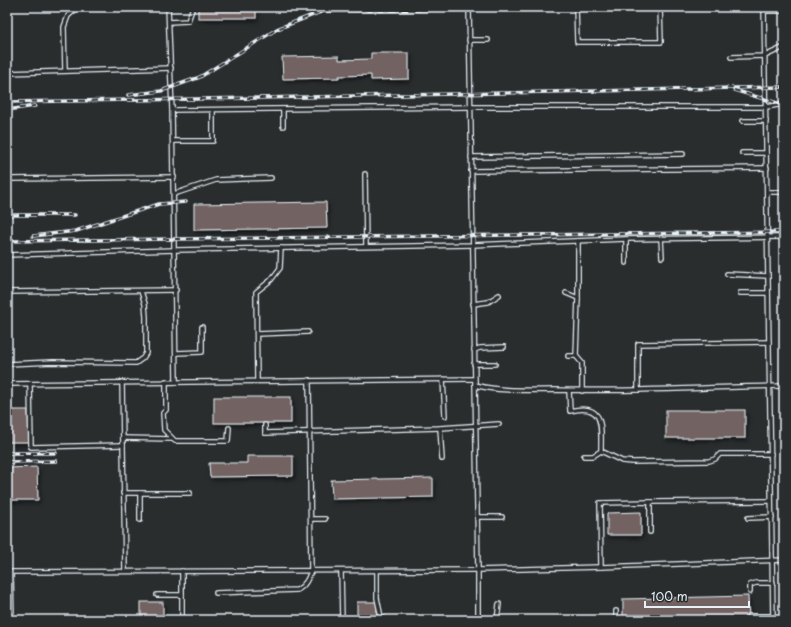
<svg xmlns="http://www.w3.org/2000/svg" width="791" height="627" viewBox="0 0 791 627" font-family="'Playpen Sans',sans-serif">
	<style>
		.building { fill: #726362; stroke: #e8f1f8; filter: url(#shadow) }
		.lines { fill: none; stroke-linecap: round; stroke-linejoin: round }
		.lane-casing { stroke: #e8f1f8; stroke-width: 6 }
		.lane { stroke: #2a2d2e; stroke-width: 3.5 }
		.rail-casing { stroke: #e8f1f8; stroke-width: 3.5 }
		.rail { stroke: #2a2d2e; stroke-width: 2; stroke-dasharray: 6; stroke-linecap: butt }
	</style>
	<defs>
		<filter id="shadow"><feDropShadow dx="1.5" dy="2.5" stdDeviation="2" flood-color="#0009"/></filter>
	</defs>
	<rect width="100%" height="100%" fill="#2a2d2e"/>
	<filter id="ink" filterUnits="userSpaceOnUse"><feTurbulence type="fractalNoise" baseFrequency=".025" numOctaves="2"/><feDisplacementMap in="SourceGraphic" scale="8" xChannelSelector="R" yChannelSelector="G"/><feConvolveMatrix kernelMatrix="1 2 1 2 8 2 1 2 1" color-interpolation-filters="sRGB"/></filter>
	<g filter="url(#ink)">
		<!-- building -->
		<g class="building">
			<rect x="198" y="7" width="58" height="11"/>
			<polygon points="371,53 409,53 409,79 371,80 371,75 339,76 339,78 283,79 282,57 339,56 339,60 371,59"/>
			<polygon points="326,202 327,228 194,230 194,204"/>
			<rect x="214" y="397" width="77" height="26"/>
			<polygon points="7,410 28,410 29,442 7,442"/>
			<rect x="666" y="410" width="79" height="28"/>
			<polygon points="247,456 293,456 293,476 210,477 209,463 247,463"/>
			<polygon points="37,467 38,500 7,500 7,468"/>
			<polygon points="433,478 433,497 332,499 331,480"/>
			<polygon points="641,512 641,535 607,535 607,513"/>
			<polygon points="748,596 749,620 623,620 623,599"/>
			<rect x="141" y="602" width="22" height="18"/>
			<rect x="357" y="602" width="20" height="18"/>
		</g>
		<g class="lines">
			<defs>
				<g id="lane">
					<polyline points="168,7 172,110"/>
					<polyline points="469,7 478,570 478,620"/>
					<polyline points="576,7 577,42 661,42 660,7"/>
					<polyline points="764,7 773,620"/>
					<polyline points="765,11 784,11"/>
					<polyline points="169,22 188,21 193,7"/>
					<polyline points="469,40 488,40"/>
					<polyline points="731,57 765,56 784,47"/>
					<polyline points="65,71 64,27 68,16 78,7"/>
					<polyline points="7,73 171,68"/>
					<polyline points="283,110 283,126"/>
					<polyline points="743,121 766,121"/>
					<polyline points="173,141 213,141 213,110"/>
					<polyline points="742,153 766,153"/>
					<polyline points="471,157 683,154"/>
					<polyline points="471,171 767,168"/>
					<polyline points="365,174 366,246"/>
					<polyline points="11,179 174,177"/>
					<polyline points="767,192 784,192"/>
					<polyline points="174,194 216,180 271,178"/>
					<polyline points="661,238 662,257"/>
					<polyline points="626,239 626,263"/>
					<polyline points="7,255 175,250 472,245 626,239 784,237"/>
					<polyline points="727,274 768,276"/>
					<polyline points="7,292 176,290"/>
					<polyline points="566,293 578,298"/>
					<polyline points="740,293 768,293"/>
					<polyline points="473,304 488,302 499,295"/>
					<polyline points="257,334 308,332"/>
					<polyline points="474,350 480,348 504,347"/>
					<polyline points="176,353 202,352 202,327"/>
					<polyline points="568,356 576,356 582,363 582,391"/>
					<polyline points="576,356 578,298 578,241"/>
					<polyline points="7,364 53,362 136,363 143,358 146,353 146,317 145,304 141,291"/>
					<polyline points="474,364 495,364"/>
					<polyline points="443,379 445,416"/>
					<polyline points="166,381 166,410 163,413 164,430 175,441 228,441 229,428"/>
					<polyline points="176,381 172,110 470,107 766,107 784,104"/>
					<polyline points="257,381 256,292 271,280 280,268 281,248"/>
					<polyline points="122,382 125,571"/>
					<polyline points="7,384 474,379"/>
					<polyline points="30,384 31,447 123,445"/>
					<path d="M475 385C500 392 529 390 556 390 632 392 708 387 784 386"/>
					<polyline points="638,390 638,344 769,342"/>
					<path d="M569 391 570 411C605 402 601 427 601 451L593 456H584"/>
					<polyline points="265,425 265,433 440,428 499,424"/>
					<polyline points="440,428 442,459"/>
					<polyline points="123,438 172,439"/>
					<polyline points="601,451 622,461 633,462 709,461 715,459 720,454 771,454"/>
					<polyline points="123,493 190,493"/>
					<polyline points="140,493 140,520"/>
					<polyline points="650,502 771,501"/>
					<polyline points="477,517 502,517"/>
					<polyline points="748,518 772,517"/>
					<polyline points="311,519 325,519"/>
					<polyline points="601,567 600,503 650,502 650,532"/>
					<polyline points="182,571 182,620"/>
					<polyline points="341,571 342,620"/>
					<polyline points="377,571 377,598 381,617 387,620"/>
					<polyline points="7,572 478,570 601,567 784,560"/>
					<polyline points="11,572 12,620"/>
					<polyline points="750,592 750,585 756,583 773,583"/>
					<path d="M216 593 297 590C305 586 308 579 311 571L309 380"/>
					<polyline points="157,595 182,595"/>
					<polyline points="616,611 616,620"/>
					<polyline points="749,616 773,616"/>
					<polyline points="497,620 499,604"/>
				</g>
			</defs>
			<!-- lane casing -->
			<use href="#lane" class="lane-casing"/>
			<!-- lane -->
			<use href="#lane" class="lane"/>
			<defs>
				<g id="rail">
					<polyline points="734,90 784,105"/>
					<polyline points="128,95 161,91 200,77 277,29 323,11 428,10"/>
					<polyline points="7,102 259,98 784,87"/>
					<polyline points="7,110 35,106"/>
					<polyline points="7,215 75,215"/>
					<polyline points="33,236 76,231 159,204 186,202"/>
					<polyline points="7,241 784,232"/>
					<polyline points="7,453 56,453"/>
					<polyline points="7,462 56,461"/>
				</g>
			</defs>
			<!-- rail casing -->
			<use href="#rail" class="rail-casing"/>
			<!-- rail -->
			<use href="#rail" class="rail"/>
		</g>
	</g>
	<!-- margin -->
	<rect width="791" height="627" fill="none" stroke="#2a2d2e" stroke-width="24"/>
	<rect x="12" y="12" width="767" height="603" fill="none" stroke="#e8f1f8" stroke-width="1.5" filter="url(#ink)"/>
	<!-- scale -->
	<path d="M645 601v6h104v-6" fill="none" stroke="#e8f1f8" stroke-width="2"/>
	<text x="651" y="601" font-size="12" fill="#e8f1f8" stroke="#2a2d2e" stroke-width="3" paint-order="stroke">100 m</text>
</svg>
